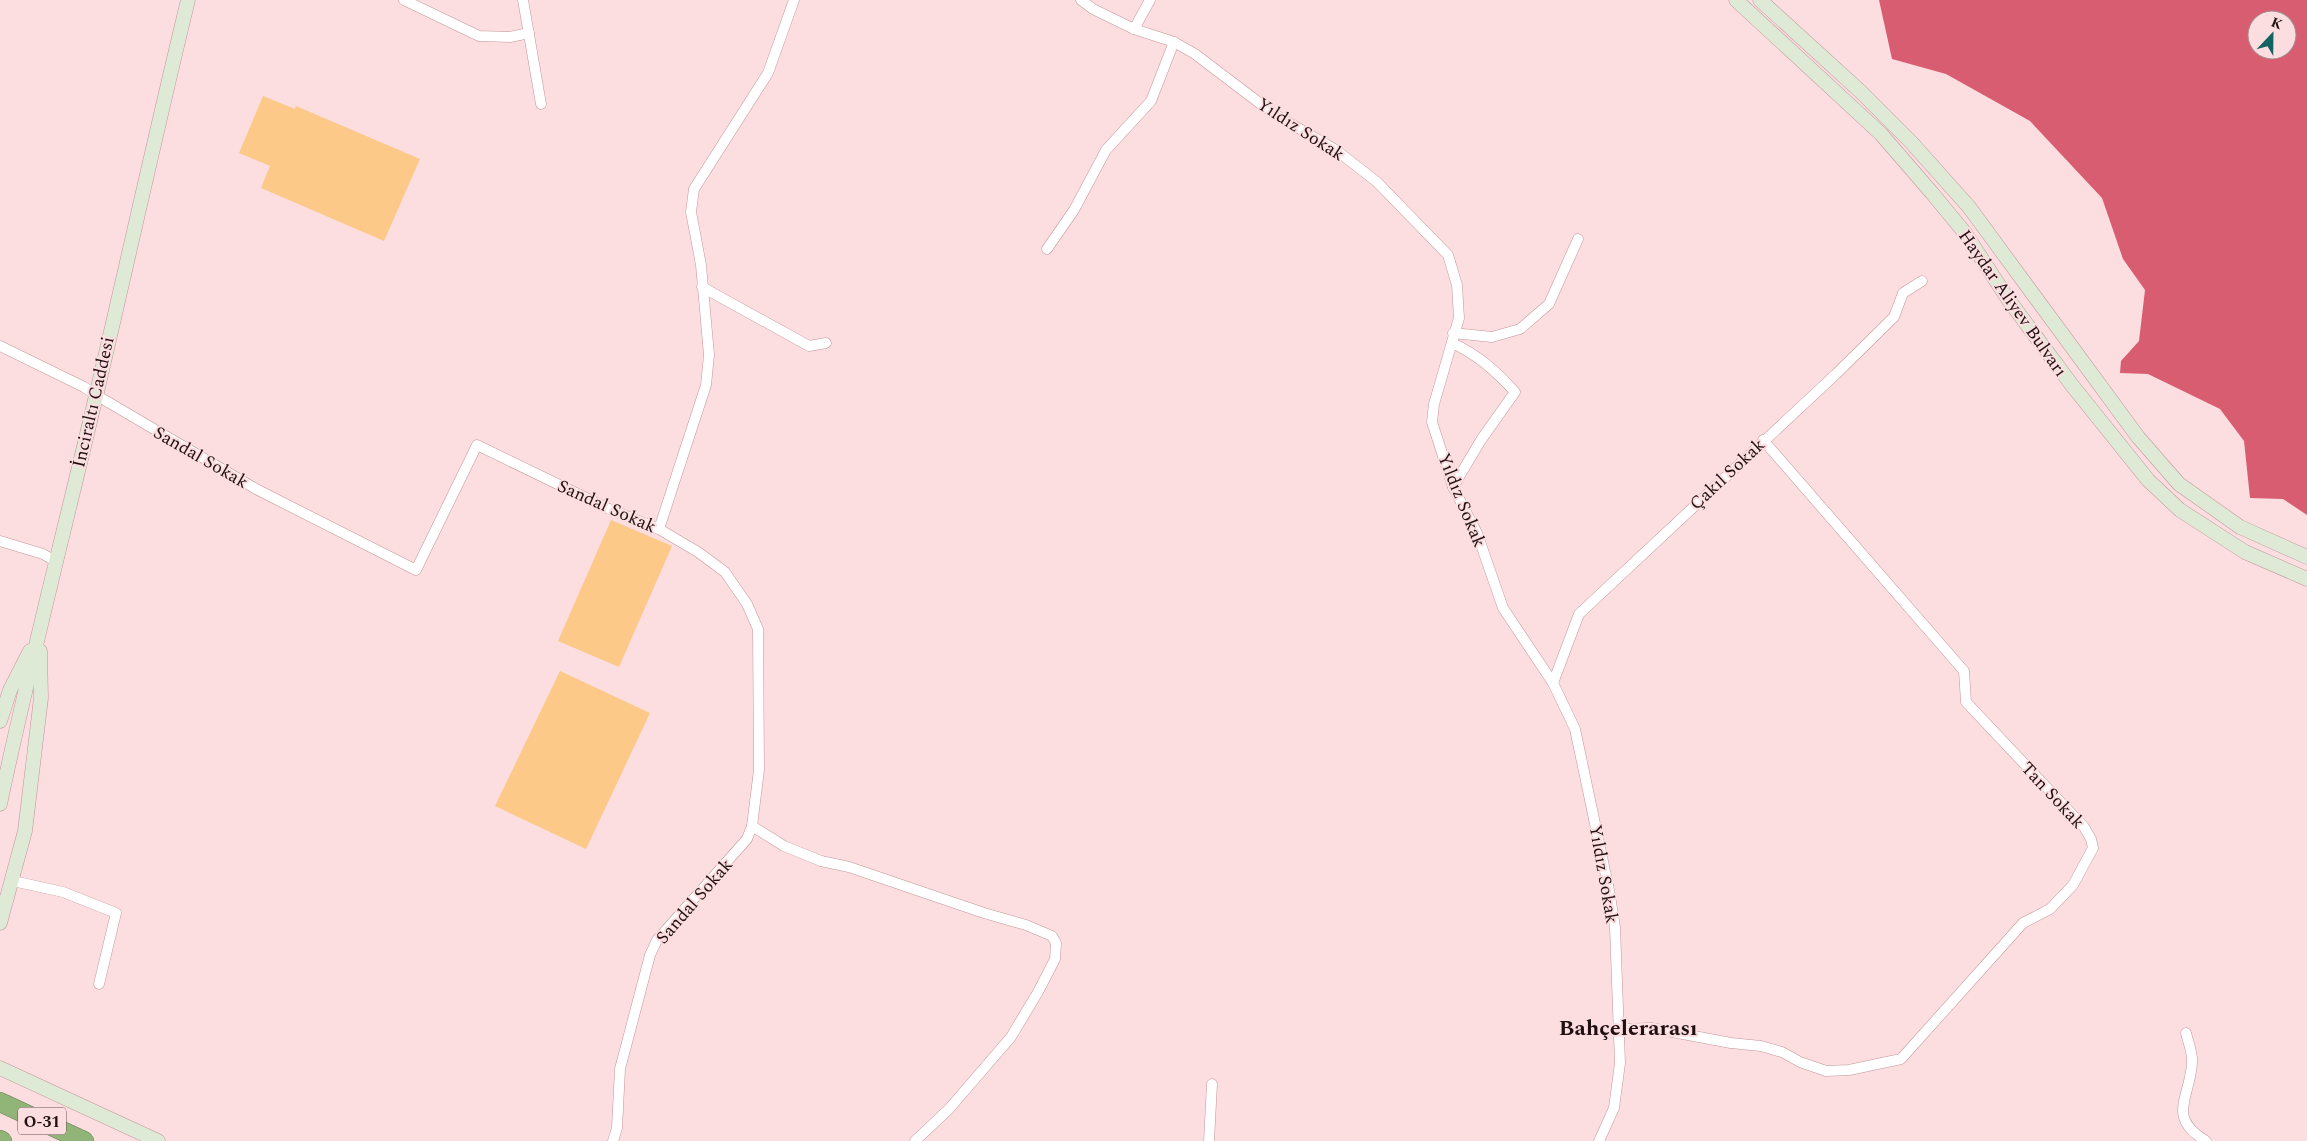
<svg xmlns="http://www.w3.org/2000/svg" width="2307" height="1141" viewBox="0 0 2307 1141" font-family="Spectral,serif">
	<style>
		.green { fill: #fcc988 }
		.water { fill: #d85d70; fill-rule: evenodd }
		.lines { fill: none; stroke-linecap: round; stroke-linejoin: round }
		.street-casing { stroke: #c49599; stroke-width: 11 }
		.secondary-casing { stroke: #c49599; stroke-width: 15 }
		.highway-casing { stroke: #697b54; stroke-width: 20 }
		.street { stroke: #fff; stroke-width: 10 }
		.secondary { stroke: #dee9d6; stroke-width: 14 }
		.highway { stroke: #91b578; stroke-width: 19 }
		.labels { text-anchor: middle; stroke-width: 4; stroke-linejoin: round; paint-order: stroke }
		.shield { fill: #fcdee0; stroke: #624e4f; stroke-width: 1 }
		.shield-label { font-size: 16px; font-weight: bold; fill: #201011 }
		.street-label { font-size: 18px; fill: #201011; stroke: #fcdee0 }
		.district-label { font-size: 22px; font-weight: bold; fill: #201011; stroke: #fcdee0 }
	</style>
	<rect width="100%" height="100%" fill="#fcdee0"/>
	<!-- green -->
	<g class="green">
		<polygon points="263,96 295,109 296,106 420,159 384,241 261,188 270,166 239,153"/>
		<polygon points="611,520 672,546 619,667 558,641"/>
		<polygon points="560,671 650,713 586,849 495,806"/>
	</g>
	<!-- water -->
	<path class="water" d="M1879 0H2307V515L2283 499 2250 498 2244 441 2220 409 2148 374 2120 373 2121 361 2139 341 2145 290 2123 259 2102 198 2030 121 1946 74 1892 59ZM2257 20H2287V50H2257Z"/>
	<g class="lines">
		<defs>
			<g id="street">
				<polyline points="404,0 479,36 510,37 529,33"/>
				<polyline points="523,0 541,104"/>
				<polyline points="1081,0 1093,9 1134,29 1174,42 1195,54 1274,114 1336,150 1377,182 1448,255 1457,285 1459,318 1434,404 1432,422 1453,487 1477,533 1503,608 1553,683 1575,729 1609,890 1615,927 1620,1063 1614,1108 1599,1141"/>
				<polyline points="1134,29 1150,0"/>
				<polyline points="1047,249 1074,210 1106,150 1151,101 1174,42"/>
				<polyline points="702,287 809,346 826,343"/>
				<polyline points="1453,333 1492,337 1520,329 1549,304 1578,239"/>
				<path d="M1452 343C1477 354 1496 371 1515 392L1481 440 1453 487"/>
				<polyline points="0,346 84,387 96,395 256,489 416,570 477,445 609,509 659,529 698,552 725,572 747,604 758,629 759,770 752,826 747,839 657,940 650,955 620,1069 617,1128 613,1141"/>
				<polyline points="659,529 706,385 709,355 701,265 691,212 694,189 768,73 794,0"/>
				<polyline points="0,541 43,554 55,561"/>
				<polyline points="1553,683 1579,614 1836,374 1894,317 1903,293 1922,281"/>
				<polyline points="752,826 784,846 821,861 849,867 984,913 1026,925 1052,936 1056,943 1055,959 1038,992 1011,1037 949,1109 915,1141"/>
				<polyline points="13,881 63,892 116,913 99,984"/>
				<polyline points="1620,1029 1651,1028 1731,1043 1761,1046 1782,1052 1800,1062 1826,1071 1849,1070 1901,1059 2023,923 2050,909 2073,885 2093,848 2091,839 2084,827 1966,702 1964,671 1763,440"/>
				<path d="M2186 1033C2188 1042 2193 1053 2192 1063 2190 1098 2166 1117 2206 1141"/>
				<polyline points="1209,1141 1212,1084"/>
			</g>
			<g id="secondary">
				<polyline points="1736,0 1881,134 1932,193 1965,233 2008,299 2071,384 2148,480 2180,510 2245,552 2307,579"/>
				<polyline points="1760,0 1861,92 1911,142 1969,207 2138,437 2179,484 2240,527 2307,557"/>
				<polyline points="0,721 10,690 30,651"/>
				<path d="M0 804C29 667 64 532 96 396 127 264 156 132 188 0"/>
				<polyline points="0,923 25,831 41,698 40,651"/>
				<polyline points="0,1068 158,1141"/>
			</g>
			<g id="highway">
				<polyline points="0,1102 84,1141"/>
				<polyline points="0,1140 2,1141"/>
			</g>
		</defs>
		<!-- street casing -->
		<use href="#street" class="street-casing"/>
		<!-- secondary casing -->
		<use href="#secondary" class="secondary-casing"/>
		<!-- highway casing -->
		<use href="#highway" class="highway-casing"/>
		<!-- street -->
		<use href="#street" class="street"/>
		<!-- secondary -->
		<use href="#secondary" class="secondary"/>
		<!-- highway -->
		<use href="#highway" class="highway"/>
	</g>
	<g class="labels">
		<!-- shield labels -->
		<rect class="shield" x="18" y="1107.5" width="48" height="27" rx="4"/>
		<g class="shield-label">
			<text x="42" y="1127">O-31</text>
		</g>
		<!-- street labels -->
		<g class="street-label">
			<text transform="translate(1301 129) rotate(33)" y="6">Yıldız Sokak</text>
			<text transform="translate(2013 303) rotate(55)" y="6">Haydar Aliyev Bulvarı</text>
			<text transform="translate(93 402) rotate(-77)" y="6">İnciraltı Caddesi</text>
			<text transform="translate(201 457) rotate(30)" y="6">Sandal Sokak</text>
			<text transform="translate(1727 474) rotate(-43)" y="6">Çakıl Sokak</text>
			<text transform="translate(1462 500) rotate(68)" y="6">Yıldız Sokak</text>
			<text transform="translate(607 506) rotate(24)" y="6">Sandal Sokak</text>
			<text transform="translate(2053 795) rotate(47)" y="6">Tan Sokak</text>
			<text transform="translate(1604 874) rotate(80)" y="6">Yıldız Sokak</text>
			<text transform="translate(694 901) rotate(-49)" y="6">Sandal Sokak</text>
		</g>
		<!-- district labels -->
		<g class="district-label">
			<text x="1628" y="1035">Bahçelerarası</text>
		</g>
	</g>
	<!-- north arrow -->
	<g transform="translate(2272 35) rotate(22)"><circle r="24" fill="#fcdee0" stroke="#a48c8d"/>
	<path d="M0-4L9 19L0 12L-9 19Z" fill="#136361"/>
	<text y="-8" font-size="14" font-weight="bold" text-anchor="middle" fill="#201011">K</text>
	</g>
</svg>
